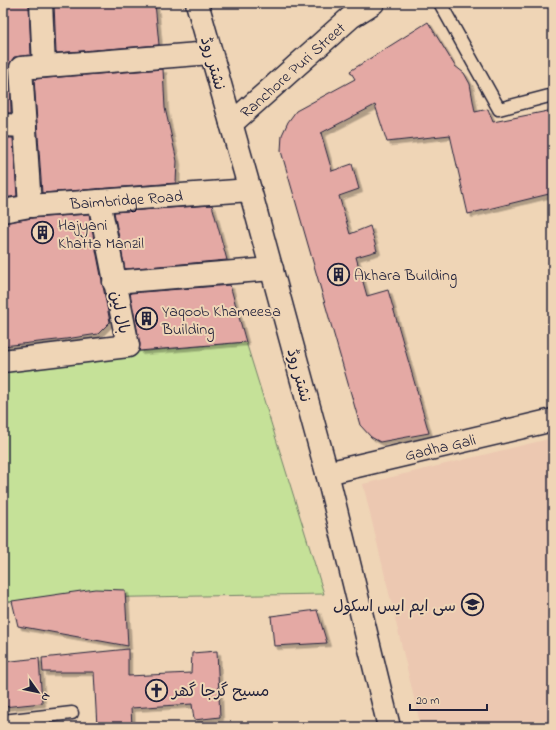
<svg xmlns="http://www.w3.org/2000/svg" width="556" height="730" viewBox="0 0 556 730" font-family="'Indie Flower','Playpen Sans Arabic',sans-serif">
	<style>
		.built { fill: #ecc8b1 }
		.green { fill: #c5e198; stroke: #74826a }
		.building { fill: #e4a9a4; stroke: #22223b; filter: url(#shadow) }
		.lines { fill: none; stroke-linecap: round; stroke-linejoin: round }
		.service-casing { stroke: #22223b; stroke-width: 15 }
		.minor-casing { stroke: #22223b; stroke-width: 25 }
		.tertiary-casing { stroke: #22223b; stroke-width: 25 }
		.primary-casing { stroke: #22223b; stroke-width: 25 }
		.service { stroke: #efd5b6; stroke-width: 12 }
		.minor { stroke: #efd5b6; stroke-width: 22 }
		.tertiary { stroke: #efd5b6; stroke-width: 22 }
		.primary { stroke: #efd5b6; stroke-width: 22 }
		.labels { text-anchor: middle; stroke-width: 4; stroke-linejoin: round; paint-order: stroke }
		.street-label { font-size: 16px; fill: #22223b; stroke: #efd5b6 }
		.poi-label { font-size: 16px; fill: #22223b; stroke: #efd5b6; text-anchor: start }
	</style>
	<defs>
		<filter id="shadow"><feDropShadow dx="3.5" dy="3.5" stdDeviation="0" flood-color="#0004"/></filter>
	</defs>
	<rect width="100%" height="100%" fill="#efd5b6"/>
	<filter id="ink" filterUnits="userSpaceOnUse"><feTurbulence type="fractalNoise" baseFrequency=".025" numOctaves="2"/><feDisplacementMap in="SourceGraphic" scale="8" xChannelSelector="R" yChannelSelector="G"/><feConvolveMatrix kernelMatrix="1 2 1 2 8 2 1 2 1" color-interpolation-filters="sRGB"/></filter>
	<g filter="url(#ink)">
		<!-- built -->
		<polygon class="built" points="553,438 553,727 421,727 363,484"/>
		<!-- green -->
		<polygon class="green" points="246,342 324,594 81,598 3,602 3,364"/>
		<!-- building -->
		<g class="building">
			<polygon points="3,3 29,3 31,55 14,57 10,63 11,113 3,113"/>
			<polygon points="54,3 155,3 159,45 56,53"/>
			<polygon points="428,22 455,66 464,73 470,84 475,112 488,109 493,122 553,110 553,193 468,214 450,135 387,142 375,105 321,133 332,171 352,164 359,189 339,196 350,234 370,226 377,251 356,257 367,296 388,290 429,433 380,442 371,437 360,425 281,151 282,135 288,122 296,111 355,79 350,71"/>
			<polygon points="163,69 165,108 177,161 176,183 42,193 34,79"/>
			<polygon points="3,138 13,138 17,196 3,198"/>
			<polygon points="212,205 227,260 125,269 114,212"/>
			<polygon points="89,214 110,322 98,334 66,339 3,346 3,223 32,218"/>
			<polygon points="230,285 246,342 139,351 140,344 130,293"/>
			<polygon points="95,589 125,590 128,646 18,626 12,601"/>
			<polygon points="317,610 327,643 274,646 271,616"/>
			<polygon points="128,649 128,676 191,673 192,653 217,651 220,717 194,720 192,704 131,708 132,727 97,727 94,672 43,672 42,658"/>
			<polygon points="39,658 42,703 3,707 3,662"/>
		</g>
		<g class="lines">
			<defs>
				<g id="service">
					<polyline points="440,3 499,109 553,95"/>
					<polyline points="3,721 72,713"/>
				</g>
				<g id="minor">
					<polyline points="41,3 44,66"/>
					<polyline points="3,125 25,126"/>
					<polyline points="30,206 21,68 211,53"/>
					<polyline points="114,282 272,269"/>
					<polyline points="3,361 128,346 99,201"/>
					<path id="s1" d="M327 473 553 420"/>
				</g>
				<g id="tertiary">
					<path id="s2" d="M231 124 351 17 373 3"/>
					<path id="s3" d="M3 211 30 206 250 190"/>
				</g>
				<polyline id="primary" points="197,3 250,190 327,473 389,727"/>
			</defs>
			<!-- service casing -->
			<use href="#service" class="service-casing"/>
			<!-- minor casing -->
			<use href="#minor" class="minor-casing"/>
			<!-- tertiary casing -->
			<use href="#tertiary" class="tertiary-casing"/>
			<!-- primary casing -->
			<use href="#primary" class="primary-casing"/>
			<!-- service -->
			<use href="#service" class="service"/>
			<!-- minor -->
			<use href="#minor" class="minor"/>
			<!-- tertiary -->
			<use href="#tertiary" class="tertiary"/>
			<!-- primary -->
			<use href="#primary" class="primary"/>
		</g>
	</g>
	<!-- icons -->
	<defs>
		<symbol id="building-ring" viewBox="-11 -11 22 22"><circle r="9.5" fill="#efd5b6" stroke="#22223b" stroke-width="1.5"/><path d="M-4-6H4V6H1V3H-1V6H-4ZM-2.5-4.3h1.7v1.8h-1.7ZM.8-4.3h1.7v1.8H.8ZM-2.5-1h1.7V.8h-1.7ZM.8-1h1.7V.8H.8Z" fill="#22223b"/></symbol>
		<symbol id="school-ring" viewBox="-11 -11 22 22"><circle r="9.5" fill="#efd5b6" stroke="#22223b" stroke-width="1.5"/><path d="M0-5L7-2L0 1L-7-2ZM-4 1L0 2.5L4 1V4Q0 6-4 4Z" fill="#22223b"/></symbol>
		<symbol id="church-ring" viewBox="-11 -11 22 22"><circle r="9.5" fill="#efd5b6" stroke="#22223b" stroke-width="1.5"/><path d="M-1.2-6h2.4v3.5h3.3v2.4h-3.3V6h-2.4V-.1h-3.3v-2.4h3.3Z" fill="#22223b"/></symbol>
	</defs>
	<g fill-rule="evenodd">
		<use href="#building-ring" x="30" y="220" width="25" height="25"/>
		<use href="#building-ring" x="326" y="262" width="25" height="25"/>
		<use href="#building-ring" x="134" y="306" width="25" height="25"/>
		<use href="#school-ring" x="460" y="592" width="25" height="25"/>
		<use href="#church-ring" x="144" y="678" width="25" height="25"/>
	</g>
	<g class="labels">
		<!-- street labels -->
		<g class="street-label">
			<text transform="translate(214 63) rotate(74)" y="6">نشتر روڈ</text>
			<text dy="6" stroke="none"><textPath href="#s2" startOffset="82">Ranchore Puri Street</textPath></text>
			<text dy="6" stroke="none"><textPath href="#s3" startOffset="124">Baimbridge Road</textPath></text>
			<text transform="translate(121 312) rotate(78)" y="6">بال لین</text>
			<text transform="translate(300 375) rotate(75)" y="6">نشتر روڈ</text>
			<text dy="6" stroke="none"><textPath href="#s1" startOffset="116">Gadha Gali</textPath></text>
		</g>
		<!-- poi labels -->
		<g class="poi-label">
			<text x="58" y="230">Hajyani<tspan x="58" dy="18">Khatta Manzil</tspan></text>
			<text x="354" y="280">Akhara Building</text>
			<text x="162" y="316">Yaqoob Khameesa<tspan x="162" dy="18">Building</tspan></text>
			<text x="456" y="611" text-anchor="end">سی ایم ایس اسکول</text>
			<text x="172" y="696">مسیح گرجا گھر</text>
		</g>
	</g>
	<!-- margin -->
	<rect width="556" height="730" fill="none" stroke="#efd5b6" stroke-width="16"/>
	<rect x="8" y="8" width="540" height="714" fill="none" stroke="#22223b" stroke-width="1.5" filter="url(#ink)"/>
	<!-- north arrow -->
	<g transform="translate(38 692) rotate(123)" stroke="#efd5b6" stroke-width="3" paint-order="stroke">
	<path d="M0-3L7 15L0 10L-7 15Z" fill="#22223b"/>
	<text y="-6" font-size="11" font-weight="bold" text-anchor="middle" fill="#22223b">N</text>
	</g>
	<!-- scale -->
	<path d="M410 704v6h77v-6" fill="none" stroke="#22223b" stroke-width="2"/>
	<text x="416" y="704" font-size="12" fill="#22223b" stroke="#efd5b6" stroke-width="3" paint-order="stroke">20 m</text>
</svg>
